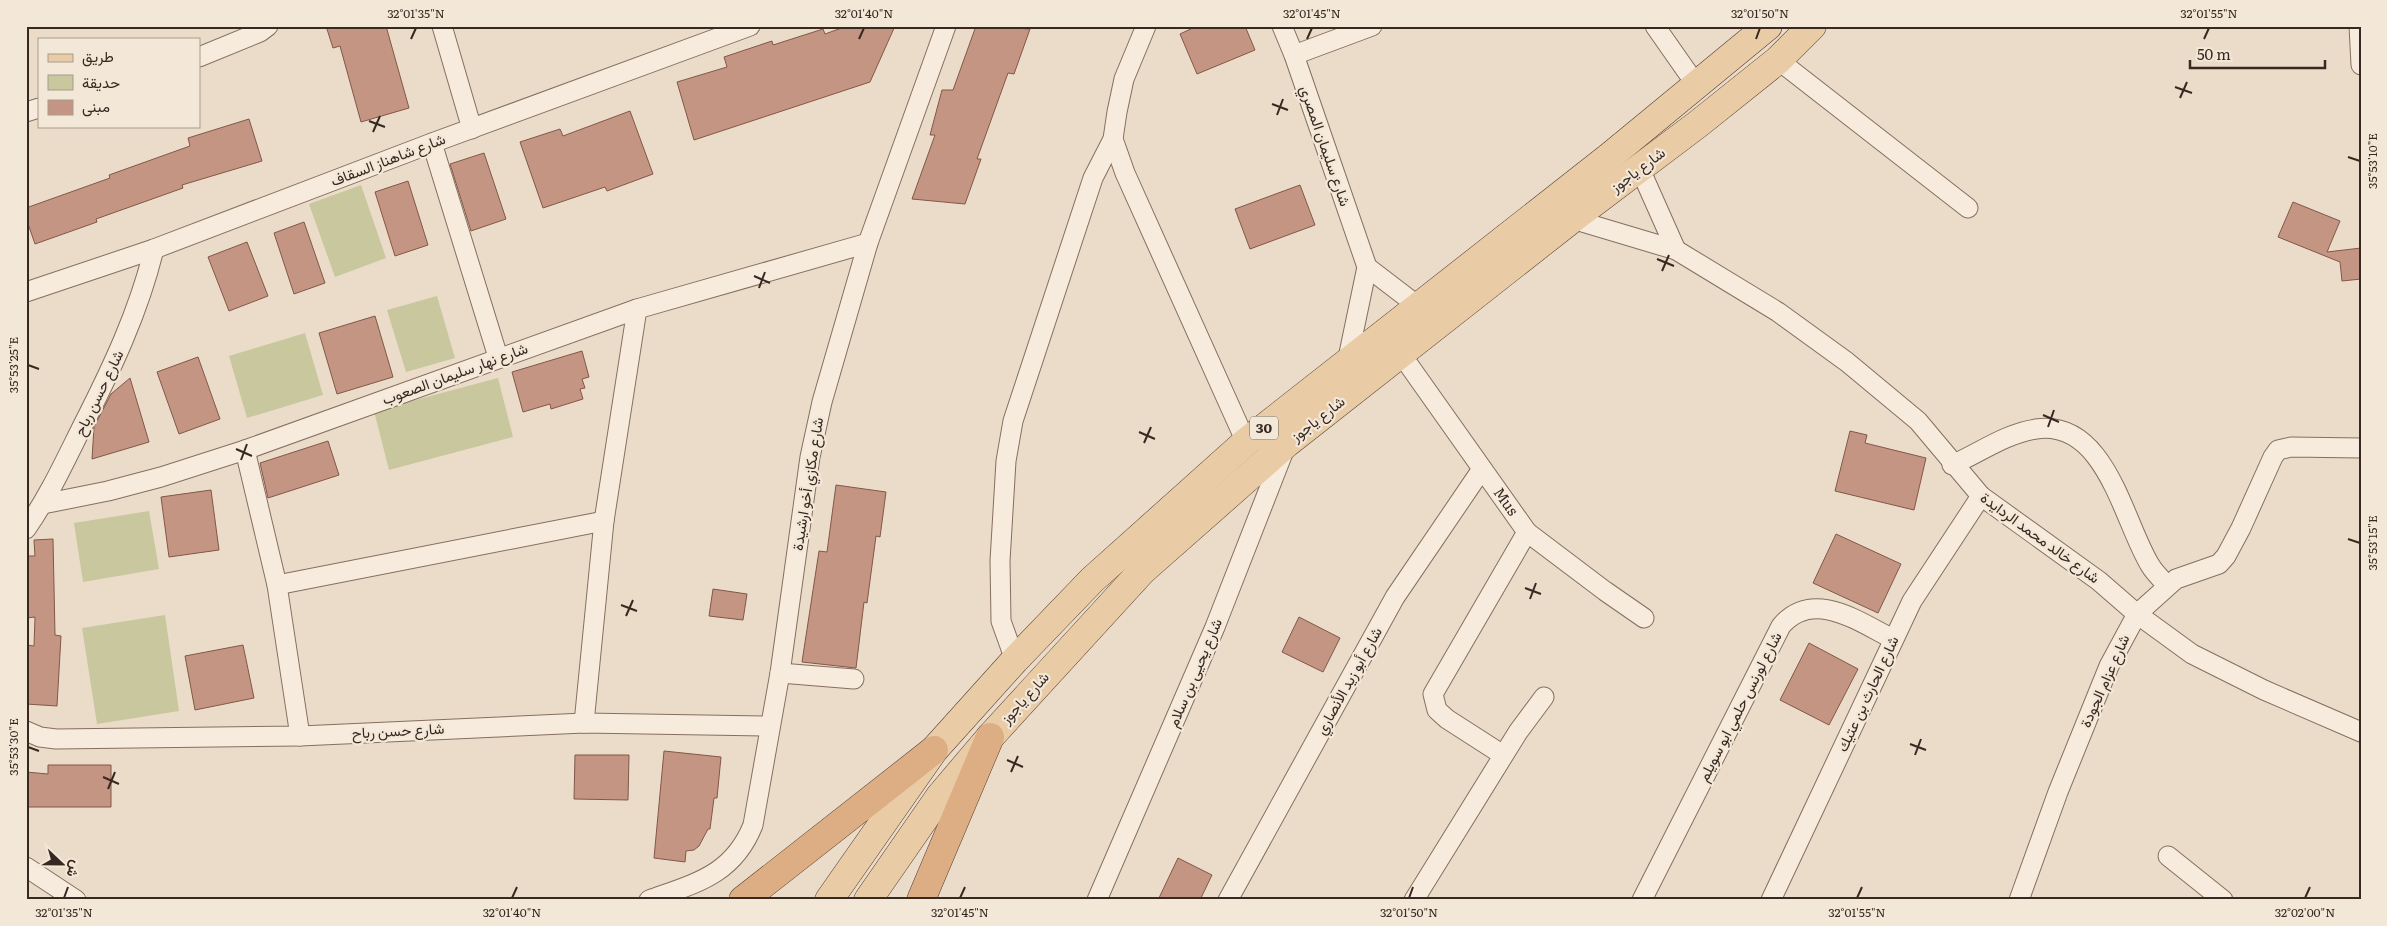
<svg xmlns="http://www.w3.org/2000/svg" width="2387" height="926" viewBox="0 0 2387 926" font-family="Literata,Vazirmatn,serif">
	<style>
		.green { fill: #c8c79e }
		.building { fill: #c59583; stroke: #825748 }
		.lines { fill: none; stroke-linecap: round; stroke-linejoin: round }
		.minor-casing { stroke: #856f5f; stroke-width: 21 }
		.primary-casing { stroke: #543e33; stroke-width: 29 }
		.trunk-casing { stroke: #543e33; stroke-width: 29 }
		.minor { stroke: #f6ebdc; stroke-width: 19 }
		.primary { stroke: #e9cba5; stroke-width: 28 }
		.trunk { stroke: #ddae84; stroke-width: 28 }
		.ticks { fill: none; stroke: #372921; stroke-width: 2 }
		.labels { text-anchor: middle; stroke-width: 4.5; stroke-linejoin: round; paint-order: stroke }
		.shield { fill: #f3e7d8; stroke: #6f6258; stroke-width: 1 }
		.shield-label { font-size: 14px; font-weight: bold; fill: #372921 }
		.street-label { font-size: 15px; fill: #372921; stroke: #f3e7d8 }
		.neatline { fill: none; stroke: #372921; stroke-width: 2 }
		.ticks-label { font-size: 12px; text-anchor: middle; fill: #372921 }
	</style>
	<rect width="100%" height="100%" fill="#ebdcc9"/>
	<!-- green -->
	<g class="green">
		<polygon points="361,185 386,258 335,277 309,204"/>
		<polygon points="437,296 455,358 406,372 387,310"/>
		<polygon points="305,333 323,395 247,418 229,356"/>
		<polygon points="498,378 513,437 389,470 374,411"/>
		<polygon points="149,511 159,569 83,582 74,523"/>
		<polygon points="165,615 179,711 97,724 82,628"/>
	</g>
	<!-- building -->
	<g class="building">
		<polygon points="326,26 386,26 409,108 361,122 340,46 333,48"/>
		<polygon points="847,26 895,26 870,82 694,140 677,82 727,67 724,57 772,41 773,45 823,29 825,34"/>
		<polygon points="976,26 1030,29 1014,74 1008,73 977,159 981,159 965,204 912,199 935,135 930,135 942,90 953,90"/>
		<polygon points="1197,26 1245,26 1255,50 1197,74 1180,34"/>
		<polygon points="630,111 653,174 607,191 605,187 543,208 520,142 560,129 563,136"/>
		<polygon points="249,119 262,161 182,185 183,188 96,219 97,222 35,244 26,218 26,208 110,178 109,175 190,146 188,138"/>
		<polygon points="484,153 506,219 471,231 450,164"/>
		<polygon points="408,181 428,245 395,256 375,192"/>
		<polygon points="1300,185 1315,225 1250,249 1235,209"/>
		<polygon points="2293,202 2340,221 2327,252 2361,248 2361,279 2342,281 2340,262 2278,237"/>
		<polygon points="304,222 325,283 294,294 274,233"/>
		<polygon points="247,242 268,296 229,311 208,257"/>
		<polygon points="375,316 393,377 337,394 319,333"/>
		<polygon points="582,351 589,377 582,379 585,388 580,389 583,399 551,409 550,404 523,412 512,372"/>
		<polygon points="198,357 220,419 179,434 157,372"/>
		<polygon points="130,378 149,442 92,459 94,427 111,394"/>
		<polygon points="1850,431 1867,435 1865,443 1926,458 1914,510 1835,491"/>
		<polygon points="328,441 339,475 268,498 260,463"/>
		<polygon points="836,485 886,492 880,537 876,536 867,603 864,602 856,668 802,662 819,551 827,552"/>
		<polygon points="211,490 219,550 169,557 161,497"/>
		<polygon points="1836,534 1901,564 1878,613 1813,583"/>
		<polygon points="53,539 55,635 61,636 57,706 26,704 26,645 34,646 35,617 26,618 26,556 35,556 34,540"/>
		<polygon points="713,589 747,594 743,620 709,616"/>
		<polygon points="1299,617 1340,638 1323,672 1282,652"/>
		<polygon points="1809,643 1858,669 1829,725 1780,700"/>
		<polygon points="243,645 254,698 195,710 185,656"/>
		<polygon points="664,751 721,757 717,798 714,798 710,829 708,829 699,846 694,850 686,851 685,862 654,858"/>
		<polygon points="575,755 629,755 628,800 574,799"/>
		<polygon points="48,765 111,765 111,807 26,807 26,772 48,774"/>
		<polygon points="1178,858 1212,875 1200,900 1158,900"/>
	</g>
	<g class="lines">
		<defs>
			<g id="minor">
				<polyline points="442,26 472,129"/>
				<polyline points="1282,26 1294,55 1367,267 1347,363"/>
				<polyline points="1655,26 1697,86"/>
				<polyline points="2359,26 2361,65"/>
				<polyline points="1294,55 1372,26"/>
				<polyline points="199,57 260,32 268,26"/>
				<polyline points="1778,60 1968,208"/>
				<polyline points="26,112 39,108"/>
				<polyline points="1113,139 1125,173 1246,442"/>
				<polyline points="432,143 498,357"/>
				<polyline points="1640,169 1676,250"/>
				<polyline points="1572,219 1676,250 1778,312 1847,362 1918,421 1981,496 2099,581 2137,614 2192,654 2264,690 2361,732"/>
				<polyline points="1367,267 1418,306"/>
				<polyline points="26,292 154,249 432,143 750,26"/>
				<path id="s1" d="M1401 354 1527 532 1605 591 1644 618"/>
				<polyline points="245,450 277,585 300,736"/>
				<path d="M1952 465C1979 453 2007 433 2036 429 2106 419 2123 521 2150 565 2154 572 2161 579 2167 585"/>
				<polyline points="43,504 108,491 161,477 245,450 637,309 868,243"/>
				<path d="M26 529C49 496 65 461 83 425 112 368 139 311 154 249"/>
				<polyline points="277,585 604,521"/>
				<polyline points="1015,660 1001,621 1000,561 1006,461 1013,421 1093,178 1113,139 1117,112 1124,79 1146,26"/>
				<polyline points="780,673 854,679"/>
				<polyline points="584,723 604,521 637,309"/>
				<polyline points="26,731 40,737 56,739 300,736 584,723 770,726"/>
				<polyline points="1503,755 1447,719 1437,710 1433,694 1527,532"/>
				<polyline points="2168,856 2223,900"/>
				<polyline points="26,867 76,900"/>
				<path d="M649 900C696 883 733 875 753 825L780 673 810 457 822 402 868 243 946 26"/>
				<polyline points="1097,900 1215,627 1285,448"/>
				<polyline points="1228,900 1395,597 1482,469"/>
				<polyline points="1414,900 1518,732 1544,697"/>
				<path d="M1642 900 1781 626C1813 588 1859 622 1893 639"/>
				<polyline points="1771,900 1912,601 1981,496"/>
				<polyline points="2019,900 2058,792 2109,666 2137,614 2176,579 2219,564 2226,556 2241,528 2273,457 2278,450 2291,447 2361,448"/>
			</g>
			<g id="primary">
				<polyline points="829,900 934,750 1015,660 1092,580 1246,442 1609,157 1768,26"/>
				<polyline points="868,900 940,796 990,737 1142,571 1287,443 1572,219 1698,124 1778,60 1812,26"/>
			</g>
			<g id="trunk">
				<polyline points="743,900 934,750"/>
				<polyline points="921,900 990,737"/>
			</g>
		</defs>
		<!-- minor casing -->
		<use href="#minor" class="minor-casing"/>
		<!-- primary casing -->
		<use href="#primary" class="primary-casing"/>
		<!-- trunk casing -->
		<use href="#trunk" class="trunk-casing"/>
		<!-- minor -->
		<use href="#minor" class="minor"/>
		<!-- primary -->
		<use href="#primary" class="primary"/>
		<!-- trunk -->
		<use href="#trunk" class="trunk"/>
	</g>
	<!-- ticks -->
	<path class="ticks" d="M411 39 416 28M859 39 864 28M1307 39 1312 28M1756 39 1760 28M2204 39 2209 28M2175 87 2192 93M2180 98 2187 82M1272 104 1288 110M1277 115 1283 99M369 121 385 127M373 132 380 116M2348 157 2360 161M1657 259 1674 266M1662 271 1669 255M754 276 770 283M759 288 765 272M28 365 39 369M2043 415 2059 422M2048 427 2054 410M1139 432 1155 439M1144 443 1151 427M236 449 252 456M241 460 247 444M2348 539 2360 543M1525 588 1541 594M1530 599 1536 583M621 605 637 611M626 616 633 600M1910 744 1926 750M28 747 39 751M1915 755 1921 739M1007 760 1023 767M1011 772 1018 756M103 777 119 784M108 789 115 772M64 898 68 887M512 898 517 887M960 898 965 887M1409 898 1413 887M1857 898 1862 887M2305 898 2310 887"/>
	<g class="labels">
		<!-- shield labels -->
		<rect class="shield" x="1250" y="416.5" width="28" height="23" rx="4"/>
		<g class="shield-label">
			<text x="1264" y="433">30</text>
		</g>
		<!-- street labels -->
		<g class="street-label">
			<text transform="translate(1325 146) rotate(71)" y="5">شارع سليمان المصري</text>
			<text transform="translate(388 160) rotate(-21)" y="5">شارع شاهناز السقاف</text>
			<text transform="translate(1638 170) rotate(-37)" y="5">شارع ياجوز</text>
			<text transform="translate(455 374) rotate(-20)" y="5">شارع نهار سليمان الصعوب</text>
			<text transform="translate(99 393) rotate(-64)" y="5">شارع حسن رباح</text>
			<text transform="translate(1318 419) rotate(-38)" y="5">شارع ياجوز</text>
			<text transform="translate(808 484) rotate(-81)" y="5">شارع مكازي أخو ارشيدة</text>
			<text dy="5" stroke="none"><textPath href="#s1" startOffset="181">Mus</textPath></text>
			<text transform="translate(2040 538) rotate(36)" y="5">شارع خالد محمد الردايدة</text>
			<text transform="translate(1195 673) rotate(-67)" y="5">شارع يحيى بن سلام</text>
			<text transform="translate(1349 681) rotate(-61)" y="5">شارع أبو زيد الأنصاري</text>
			<text transform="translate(2105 681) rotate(-66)" y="5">شارع عزام الجودة</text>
			<text transform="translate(1868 694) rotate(-65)" y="5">شارع الحارث بن عتيك</text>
			<text transform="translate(1025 698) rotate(-48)" y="5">شارع ياجوز</text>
			<text transform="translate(1740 707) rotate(-63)" y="5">شارع لورنس حلمي ابو سويلم</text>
			<text transform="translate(398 731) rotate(-3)" y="5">شارع حسن رباح</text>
		</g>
	</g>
	<!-- border -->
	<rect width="2387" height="926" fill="none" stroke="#f3e7d8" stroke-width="55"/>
	<!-- legend -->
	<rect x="38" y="38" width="162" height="90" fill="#f3e7d8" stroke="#a89b8f"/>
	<rect x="48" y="54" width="25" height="8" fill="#e9cba5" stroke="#a89b8f"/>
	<text x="82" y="62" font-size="15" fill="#372921">طريق</text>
	<rect x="48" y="75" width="25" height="15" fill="#c8c79e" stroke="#a89b8f"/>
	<text x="82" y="88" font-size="15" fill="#372921">حديقة</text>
	<rect x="48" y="100" width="25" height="15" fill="#c59583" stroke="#a89b8f"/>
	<text x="82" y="112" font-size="15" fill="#372921">مبنى</text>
	<!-- north arrow -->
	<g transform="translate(62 864) rotate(112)" stroke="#f3e7d8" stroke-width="4" paint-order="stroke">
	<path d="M0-4L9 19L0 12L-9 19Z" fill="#372921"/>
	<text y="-8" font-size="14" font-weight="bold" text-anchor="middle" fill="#372921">ش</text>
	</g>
	<!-- scale -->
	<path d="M2190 60v8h135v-8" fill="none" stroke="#372921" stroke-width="2.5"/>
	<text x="2197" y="60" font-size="15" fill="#372921" stroke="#f3e7d8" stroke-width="4" paint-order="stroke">50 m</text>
	<rect x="28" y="28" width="2332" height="870" class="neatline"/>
	<g class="ticks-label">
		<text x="416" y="18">32°01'35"N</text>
		<text x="864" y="18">32°01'40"N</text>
		<text x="1312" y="18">32°01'45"N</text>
		<text x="1760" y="18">32°01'50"N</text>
		<text x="2209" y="18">32°01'55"N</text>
		<text transform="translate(2373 161) rotate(-90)" y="4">35°53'10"E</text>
		<text transform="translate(14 365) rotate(-90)" y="4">35°53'25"E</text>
		<text transform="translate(2373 543) rotate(-90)" y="4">35°53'15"E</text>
		<text transform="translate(14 747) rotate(-90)" y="4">35°53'30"E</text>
		<text x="64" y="917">32°01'35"N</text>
		<text x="512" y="917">32°01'40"N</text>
		<text x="960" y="917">32°01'45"N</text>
		<text x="1409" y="917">32°01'50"N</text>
		<text x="1857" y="917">32°01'55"N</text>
		<text x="2305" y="917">32°02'00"N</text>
	</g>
</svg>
